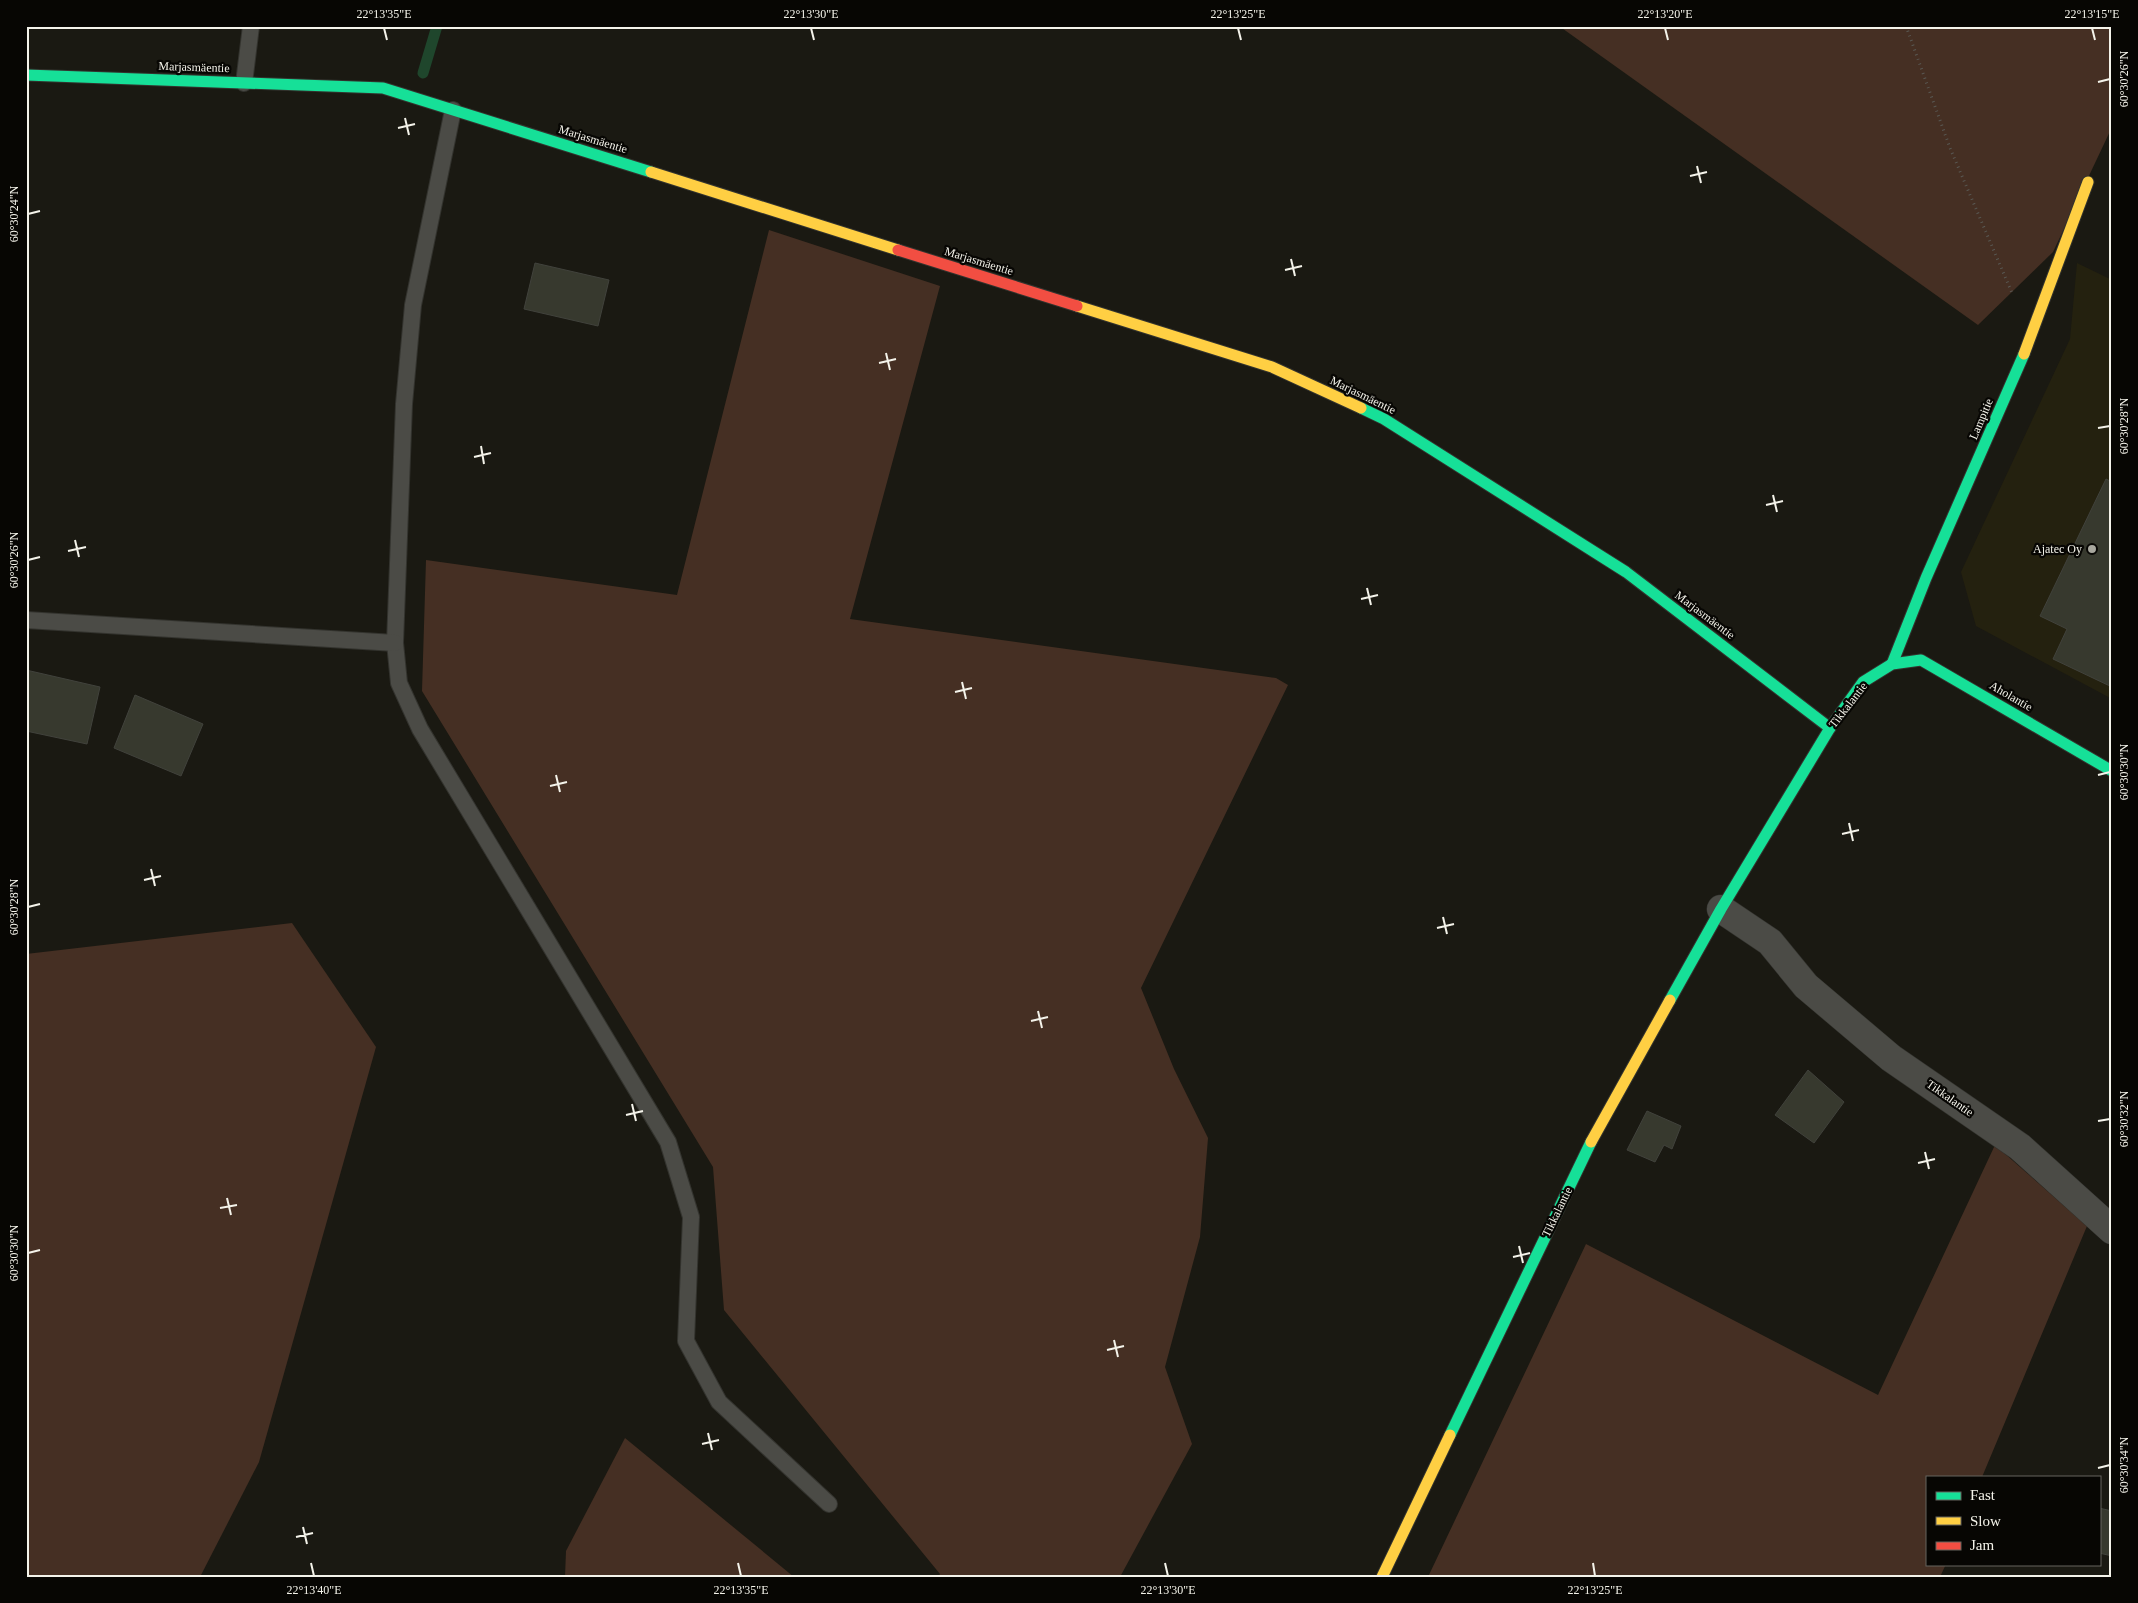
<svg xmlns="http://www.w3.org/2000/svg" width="2138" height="1603" viewBox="0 0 2138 1603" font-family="'Times New Roman',serif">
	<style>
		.built { fill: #24210f }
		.green { fill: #452f23 }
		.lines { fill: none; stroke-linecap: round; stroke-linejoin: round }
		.stream { stroke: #1f462c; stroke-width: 11 }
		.building { fill: #37392e; stroke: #41423c }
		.lane-casing { stroke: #33332e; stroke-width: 18 }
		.street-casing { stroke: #33332e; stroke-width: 29 }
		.fast-casing { stroke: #33332e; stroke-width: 13 }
		.slow-casing { stroke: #33332e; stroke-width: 13 }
		.jam-casing { stroke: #33332e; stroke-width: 13 }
		.path { stroke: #595853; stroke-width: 3; stroke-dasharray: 1 4; stroke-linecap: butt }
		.lane { stroke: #4b4b46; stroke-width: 16 }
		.street { stroke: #4b4b46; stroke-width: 28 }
		.fast { stroke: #16e098; stroke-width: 11 }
		.slow { stroke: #ffcf43; stroke-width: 11 }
		.jam { stroke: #f24e42; stroke-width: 11 }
		.ticks { fill: none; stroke: #f4f3ea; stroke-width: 2 }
		.poi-dot { fill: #a8a79e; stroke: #070603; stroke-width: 2 }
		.labels { text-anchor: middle; stroke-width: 4.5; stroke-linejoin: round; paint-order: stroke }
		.street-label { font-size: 12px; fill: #f4f3ea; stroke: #070603 }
		.poi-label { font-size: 12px; fill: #f4f3ea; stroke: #070603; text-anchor: end }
		.neatline { fill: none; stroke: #f4f3ea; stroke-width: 2 }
		.ticks-label { font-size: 12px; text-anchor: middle; fill: #f4f3ea }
	</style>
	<rect width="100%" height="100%" fill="#1a1912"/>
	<!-- built -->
	<polygon class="built" points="2077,263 2112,280 2112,699 1976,626 1961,572 2070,339"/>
	<!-- green -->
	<g class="green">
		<polygon points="1559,26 2112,26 2112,127 2053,252 1978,325"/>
		<polygon points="769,230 940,286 850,619 1276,678 1288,685 1141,988 1174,1069 1208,1138 1200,1237 1165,1367 1192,1444 1120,1577 938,1577 940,1574 724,1310 713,1167 422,691 426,560 677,595"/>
		<polygon points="292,923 376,1047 259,1462 200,1577 26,1577 26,954"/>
		<polygon points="1995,1145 2087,1226 1982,1477 1927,1477 1927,1564 1946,1564 1940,1577 1428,1577 1586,1244 1878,1395"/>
		<polygon points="625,1438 794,1577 565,1577 566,1551"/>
	</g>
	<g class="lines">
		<!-- stream -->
		<polyline class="stream" points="423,73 437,26"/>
	</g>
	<!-- building -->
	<g class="building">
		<polygon points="535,263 609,280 598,326 524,309"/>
		<polygon points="2106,479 2112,482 2112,687 2053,659 2067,629 2040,616"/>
		<polygon points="26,670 100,687 87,744 26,731"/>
		<polygon points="135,695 203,724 181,776 114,748"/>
		<polygon points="1808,1070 1844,1102 1814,1143 1775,1115"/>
		<polygon points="1647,1111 1681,1126 1672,1149 1664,1145 1655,1162 1627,1150"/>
		<polygon points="2099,1508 2112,1511 2112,1556 2099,1553"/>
	</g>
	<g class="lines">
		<defs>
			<g id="lane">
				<polyline points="244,83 251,26"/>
				<polyline points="453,110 413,305 404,404 395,643 399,683 420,729 668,1142 691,1217 686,1341 719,1402 829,1504"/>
				<polyline points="26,620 395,643"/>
			</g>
			<polyline id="street" points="1721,909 1770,942 1806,986 1891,1058 2020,1147 2112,1230"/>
			<g id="fast">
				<polyline points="26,75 383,88 651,172"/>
				<polyline points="1361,408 1384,419 1626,572 1830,728"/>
				<polyline points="1892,664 1926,578 2024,354"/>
				<polyline points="1670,1000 1721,909 1830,728 1863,682 1892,664 1921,660 2112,771"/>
				<polyline points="1450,1435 1591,1142"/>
			</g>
			<g id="slow">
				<polyline points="651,172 898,250"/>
				<polyline points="1077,306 1272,367 1361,408"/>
				<polyline points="2024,354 2088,182"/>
				<polyline points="1591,1142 1670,1000"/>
				<polyline points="1382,1577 1450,1435"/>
			</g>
			<polyline id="jam" points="898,250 1077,306"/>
		</defs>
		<!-- lane casing -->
		<use href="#lane" class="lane-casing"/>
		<!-- street casing -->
		<use href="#street" class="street-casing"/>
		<!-- fast casing -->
		<use href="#fast" class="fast-casing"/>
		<!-- slow casing -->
		<use href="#slow" class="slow-casing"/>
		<!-- jam casing -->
		<use href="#jam" class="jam-casing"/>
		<!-- path -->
		<polyline class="path" points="1906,26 1950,148 2012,293"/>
		<!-- lane -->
		<use href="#lane" class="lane"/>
		<!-- street -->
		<use href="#street" class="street"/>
		<!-- fast -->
		<use href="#fast" class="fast"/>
		<!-- slow -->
		<use href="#slow" class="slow"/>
		<!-- jam -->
		<use href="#jam" class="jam"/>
	</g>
	<!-- ticks -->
	<path class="ticks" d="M384 28 387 40M811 28 814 40M1238 28 1241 40M1665 28 1668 40M2092 28 2095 40M2098 82 2110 79M405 118 409 135M398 128 415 124M1697 166 1701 183M1690 176 1707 172M28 214 40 211M1291 259 1295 276M1285 270 1302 266M886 353 890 370M879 363 896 359M2098 428 2110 426M481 446 484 464M474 457 491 453M1773 495 1777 512M1766 505 1783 501M75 540 79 557M68 551 86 547M28 560 40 557M1367 588 1371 605M1361 599 1378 595M962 682 966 699M955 692 972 688M556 775 560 792M2098 775 2110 772M550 786 567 782M1849 823 1853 841M1842 834 1859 830M151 869 155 886M144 880 161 876M28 907 40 904M1443 917 1447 934M1437 928 1454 924M1038 1011 1042 1028M1031 1021 1048 1017M632 1104 636 1121M626 1115 643 1111M2098 1121 2110 1119M1925 1152 1929 1169M1918 1163 1935 1159M227 1198 231 1215M220 1208 237 1205M1519 1246 1523 1263M28 1253 40 1250M1513 1257 1530 1253M1114 1340 1118 1357M1107 1350 1124 1346M708 1433 712 1450M702 1444 719 1440M2098 1468 2110 1465M303 1527 307 1544M296 1537 313 1533M311 1563 314 1576M738 1563 741 1576M1165 1563 1168 1576M1593 1563 1595 1576"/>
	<!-- markers -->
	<circle class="poi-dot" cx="2092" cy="549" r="5"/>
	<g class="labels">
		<!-- street labels -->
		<g class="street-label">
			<text transform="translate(194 67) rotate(2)" y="4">Marjasmäentie</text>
			<text transform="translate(593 139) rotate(17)" y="4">Marjasmäentie</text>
			<text transform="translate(979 261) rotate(17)" y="4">Marjasmäentie</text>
			<text transform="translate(1363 395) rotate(26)" y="4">Marjasmäentie</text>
			<text transform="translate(1981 419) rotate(-67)" y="4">Lampitie</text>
			<text transform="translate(1705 615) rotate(37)" y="4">Marjasmäentie</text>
			<text transform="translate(2011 696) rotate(30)" y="4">Aholantie</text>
			<text transform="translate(1848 705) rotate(-52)" y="4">Tikkalantie</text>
			<text transform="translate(1950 1098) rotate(35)" y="4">Tikkalantie</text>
			<text transform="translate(1557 1212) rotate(-64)" y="4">Tikkalantie</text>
		</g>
		<!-- poi labels -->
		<g class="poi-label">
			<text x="2082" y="553">Ajatec Oy</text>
		</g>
	</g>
	<!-- border -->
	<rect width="2138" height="1603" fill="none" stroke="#070603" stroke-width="55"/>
	<!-- legend -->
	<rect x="1926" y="1476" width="175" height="90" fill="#070603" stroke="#66655f"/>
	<rect x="1936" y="1492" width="25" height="8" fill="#16e098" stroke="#66655f"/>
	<text x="1970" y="1500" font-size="15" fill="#f4f3ea">Fast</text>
	<rect x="1936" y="1517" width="25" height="8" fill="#ffcf43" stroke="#66655f"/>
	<text x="1970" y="1526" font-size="15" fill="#f4f3ea">Slow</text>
	<rect x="1936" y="1542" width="25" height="8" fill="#f24e42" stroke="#66655f"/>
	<text x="1970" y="1550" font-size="15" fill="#f4f3ea">Jam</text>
	<rect x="28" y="28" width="2082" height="1548" class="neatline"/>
	<g class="ticks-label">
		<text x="384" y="18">22°13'35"E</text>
		<text x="811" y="18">22°13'30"E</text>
		<text x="1238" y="18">22°13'25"E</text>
		<text x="1665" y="18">22°13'20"E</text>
		<text x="2092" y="18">22°13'15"E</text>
		<text transform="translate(2124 79) rotate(-90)" y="4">60°30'26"N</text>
		<text transform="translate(14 214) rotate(-90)" y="4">60°30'24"N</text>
		<text transform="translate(2124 426) rotate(-90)" y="4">60°30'28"N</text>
		<text transform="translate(14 560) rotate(-90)" y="4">60°30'26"N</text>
		<text transform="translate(2124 772) rotate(-90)" y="4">60°30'30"N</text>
		<text transform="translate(14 907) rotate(-90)" y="4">60°30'28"N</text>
		<text transform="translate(2124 1119) rotate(-90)" y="4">60°30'32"N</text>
		<text transform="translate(14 1253) rotate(-90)" y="4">60°30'30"N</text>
		<text transform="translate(2124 1465) rotate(-90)" y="4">60°30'34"N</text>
		<text x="314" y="1594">22°13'40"E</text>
		<text x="741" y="1594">22°13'35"E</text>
		<text x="1168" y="1594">22°13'30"E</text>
		<text x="1595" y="1594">22°13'25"E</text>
	</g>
</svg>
